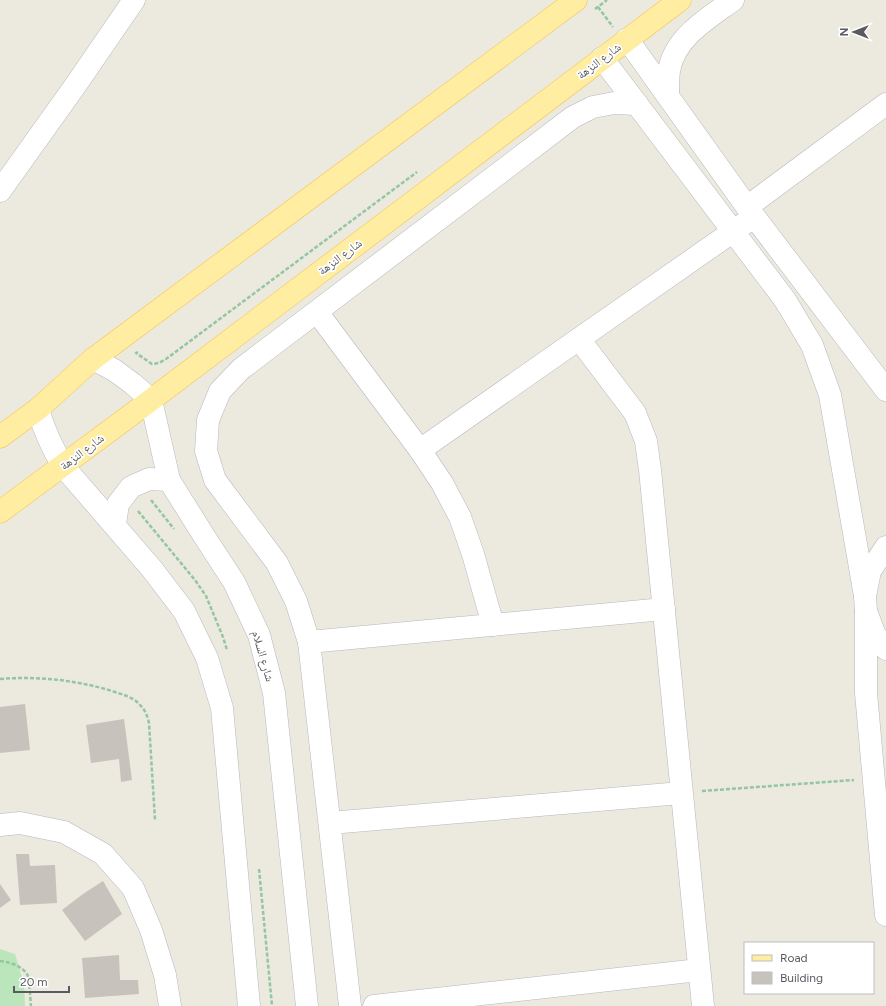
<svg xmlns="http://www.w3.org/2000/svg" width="886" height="1006" viewBox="0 0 886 1006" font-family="Figtree,'Noto Naskh Arabic',sans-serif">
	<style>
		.green { fill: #bbe5ba }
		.building { fill: #c7c3bc }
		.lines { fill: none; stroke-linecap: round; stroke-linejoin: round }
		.minor-casing { stroke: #b5b8bd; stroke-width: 23 }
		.major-casing { stroke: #f5c24f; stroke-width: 23 }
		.path { stroke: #93c6a1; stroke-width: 2.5; stroke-dasharray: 4 2; stroke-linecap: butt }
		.minor { stroke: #fff; stroke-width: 22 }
		.major { stroke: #ffeda1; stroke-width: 22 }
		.labels { text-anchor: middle; stroke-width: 3.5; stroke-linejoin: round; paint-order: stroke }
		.street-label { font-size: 12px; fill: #585c61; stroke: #fff }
	</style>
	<rect width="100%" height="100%" fill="#ece9df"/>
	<!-- green -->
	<polygon class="green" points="0,949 15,954 24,984 25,1006 0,1006"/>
	<!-- building -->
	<g class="building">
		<polygon points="25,704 30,750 0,753 0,707"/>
		<polygon points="124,719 132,780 121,782 119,759 91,763 86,725"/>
		<polygon points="16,854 29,854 30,866 55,865 57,903 20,905"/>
		<polygon points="103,881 122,914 85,941 62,910 83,894"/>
		<polygon points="0,884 11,900 0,908"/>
		<polygon points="119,955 120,980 138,980 139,994 85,998 82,958"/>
	</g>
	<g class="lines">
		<defs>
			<g id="minor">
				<polyline points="627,39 747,207 886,390"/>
				<polyline points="602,58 785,300 812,345 830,395 865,596"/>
				<path d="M668 96C668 88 668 79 669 71 674 38 707 19 733 0"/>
				<polyline points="0,191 75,86 134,0"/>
				<polyline points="747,207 886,104"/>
				<polyline points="317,312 420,450 442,483 460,517 473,554 493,625"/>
				<polyline points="579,339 635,413 646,441 650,470 703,1006"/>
				<polyline points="93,359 114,370 133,384 151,400 169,480 204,536 234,582 259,635 274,693 307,1006"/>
				<path d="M38 409C44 431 51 446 63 466L152 569 184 611 207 658 222 708 249 1006"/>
				<polyline points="420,450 745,223"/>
				<polyline points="115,524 118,504 131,487 149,479 169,480"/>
				<polyline points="886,547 870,571 865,596 866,611 875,635 886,649"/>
				<polyline points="866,611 866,693 886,915"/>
				<polyline points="309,642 664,609"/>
				<polyline points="330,823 681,793"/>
				<polyline points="0,825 20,823 64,832 103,854 133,888 151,930 165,975 170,1006"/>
				<polyline points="350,1006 309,642 296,601 277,563 215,480 206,451 208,420 220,391 241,369 573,117 593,107 614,103 637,104"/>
				<polyline points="374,1006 699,970"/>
			</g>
			<g id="major">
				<polyline points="0,437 38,409 93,359 576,0"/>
				<polyline points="0,512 151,400 680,0"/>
			</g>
		</defs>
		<!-- minor casing -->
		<use href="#minor" class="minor-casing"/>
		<!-- major casing -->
		<use href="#major" class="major-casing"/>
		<!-- path -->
		<g class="path">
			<polyline points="598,7 613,27"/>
			<polyline points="595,9 607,0"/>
			<polyline points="138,352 136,353 152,364 159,363 166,359 417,172"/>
			<polyline points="151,500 174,529"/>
			<polyline points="138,511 195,580 206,596 223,637 227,650"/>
			<path d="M0 679C38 676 76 680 112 691 121 694 130 696 137 702 144 708 147 714 149 723L155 820"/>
			<polyline points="702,791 854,780"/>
			<polyline points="259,869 272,1006"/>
			<path d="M0 961C10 962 23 966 28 976 30 983 30 998 31 1006"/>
		</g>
		<!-- minor -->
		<use href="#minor" class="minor"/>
		<!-- major -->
		<use href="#major" class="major"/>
	</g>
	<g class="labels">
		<!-- street labels -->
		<g class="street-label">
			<text transform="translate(599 61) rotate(-37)" y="4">شارع النزهة</text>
			<text transform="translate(340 257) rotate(-37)" y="4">شارع النزهة</text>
			<text transform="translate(82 452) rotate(-37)" y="4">شارع النزهة</text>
			<text transform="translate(263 656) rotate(74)" y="4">شارع السلام</text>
		</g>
	</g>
	<!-- legend -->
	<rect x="744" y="942" width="130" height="52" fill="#ffffff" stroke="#bcbec0"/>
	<rect x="752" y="955" width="20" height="6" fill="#ffeda1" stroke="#bcbec0"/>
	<text x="780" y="962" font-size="12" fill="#585c61">Road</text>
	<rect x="752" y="972" width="20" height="12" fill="#c7c3bc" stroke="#bcbec0"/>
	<text x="780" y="982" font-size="12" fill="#585c61">Building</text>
	<!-- north arrow -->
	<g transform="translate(854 32) rotate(270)" stroke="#ffffff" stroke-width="3" paint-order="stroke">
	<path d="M0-3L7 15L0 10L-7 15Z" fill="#585c61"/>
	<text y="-6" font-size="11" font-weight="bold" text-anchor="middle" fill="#585c61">N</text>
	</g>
	<!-- scale -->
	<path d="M14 986v6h55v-6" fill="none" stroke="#585c61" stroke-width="2"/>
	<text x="20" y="986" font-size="12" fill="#585c61" stroke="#ffffff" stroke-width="3" paint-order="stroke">20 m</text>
</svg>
